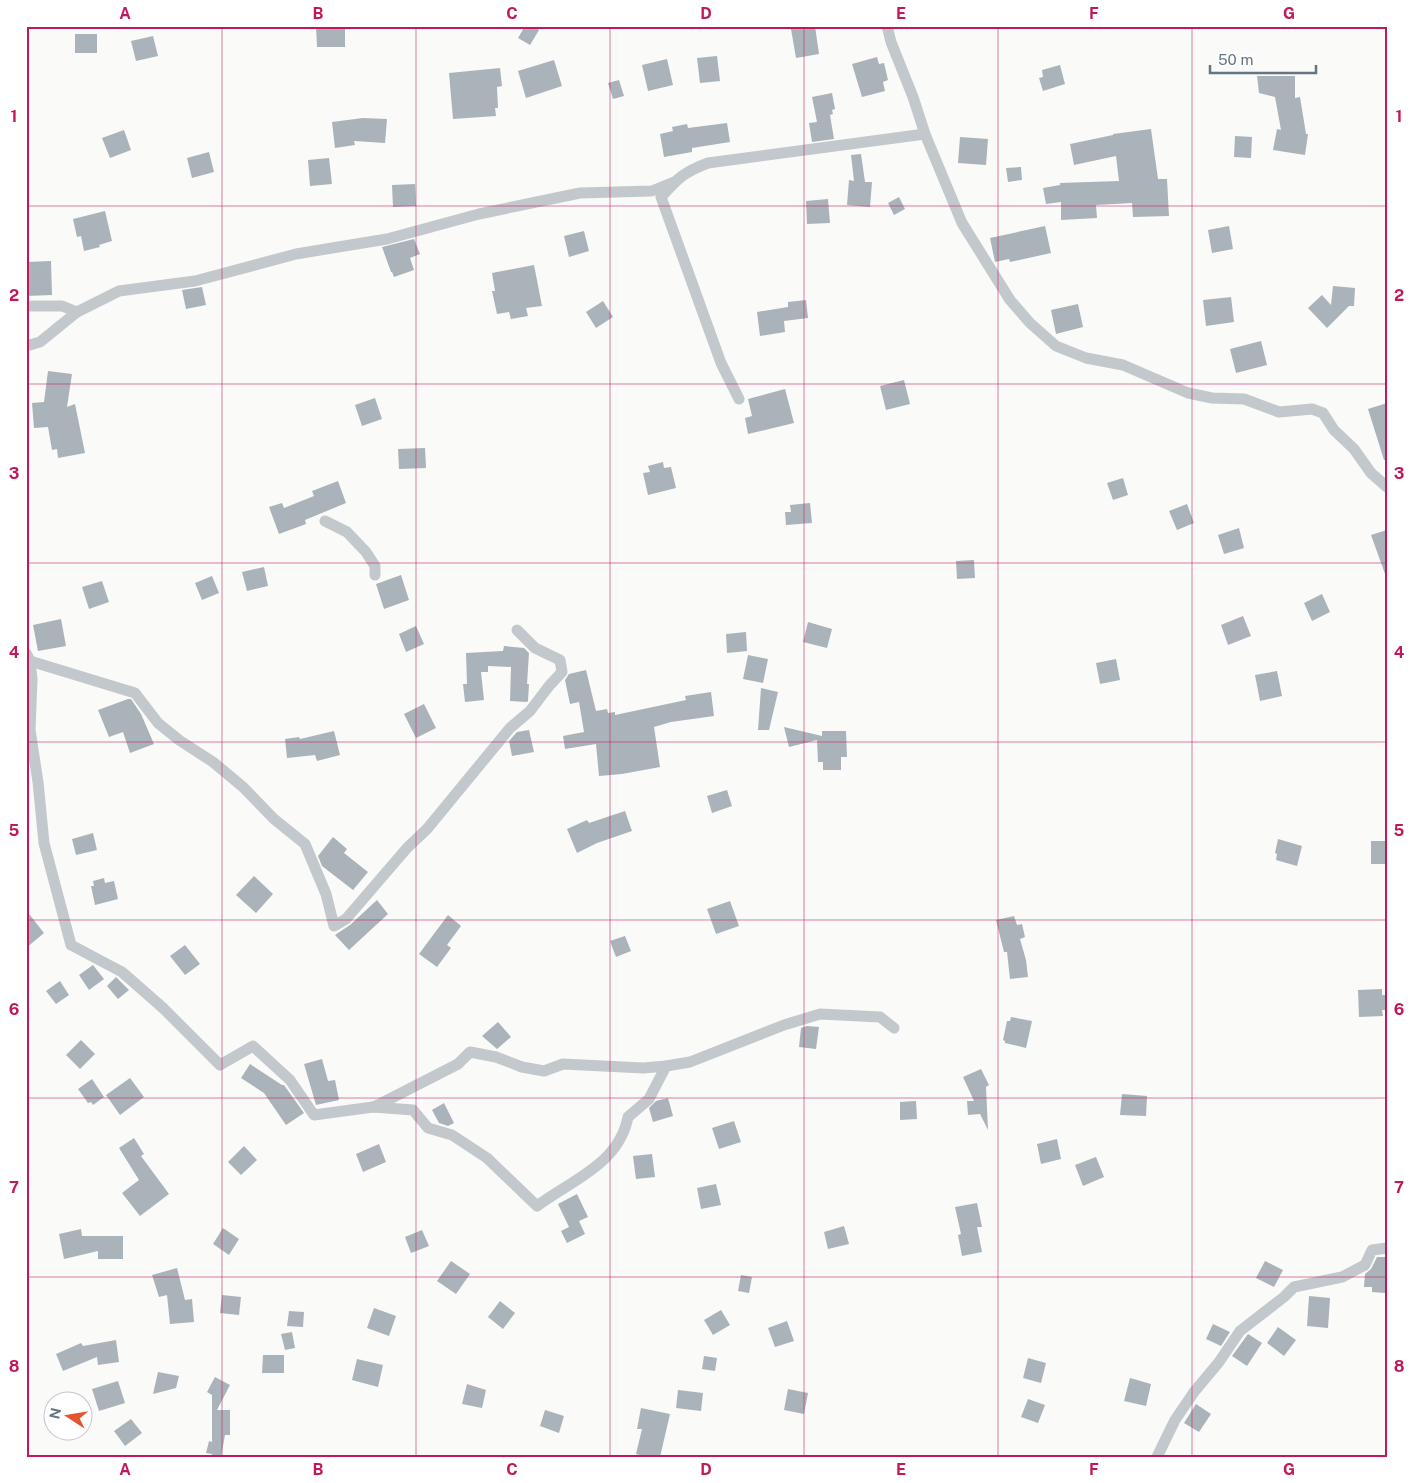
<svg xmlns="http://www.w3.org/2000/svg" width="1413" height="1483" viewBox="0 0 1413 1483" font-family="'Public Sans',sans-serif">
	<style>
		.building { fill: #aab3b9 }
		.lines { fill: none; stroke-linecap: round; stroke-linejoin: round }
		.street { stroke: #c3c8cc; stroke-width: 11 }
		.grid { fill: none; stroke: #c2185b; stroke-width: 1; stroke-opacity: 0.55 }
		.neatline { fill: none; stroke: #c2185b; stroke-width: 2 }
		.grid-label { font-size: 16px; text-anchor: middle; font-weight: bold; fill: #c2185b }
	</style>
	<rect width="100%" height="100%" fill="#fafaf8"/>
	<!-- building -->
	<g class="building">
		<polygon points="525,26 532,26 539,30 530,45 518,38"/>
		<polygon points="806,26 815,26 819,54 796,58 791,29"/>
		<polygon points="316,27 345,27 345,47 317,47"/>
		<rect x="75" y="34" width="22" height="19"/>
		<polygon points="153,36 158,56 136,61 131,41"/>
		<polygon points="717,56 720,81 700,83 697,58"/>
		<polygon points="877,57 879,64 884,63 888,80 883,82 885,91 862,97 852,64"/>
		<polygon points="667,59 673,85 648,91 642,65"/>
		<polygon points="554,60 562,86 526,98 518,71"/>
		<polygon points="1060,65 1065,84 1043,91 1039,78 1043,77 1042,70"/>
		<polygon points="500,68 502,86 497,87 498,108 495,108 496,116 453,119 449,73"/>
		<polygon points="1257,76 1295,76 1295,98 1300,97 1306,134 1308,134 1305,155 1273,150 1277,129 1281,130 1275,97 1259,93"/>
		<polygon points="619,80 624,96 613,99 608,83"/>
		<polygon points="832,93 835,109 832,110 833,114 830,115 834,139 812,142 809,123 817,122 812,97"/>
		<polygon points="363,118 387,119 385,143 354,141 355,145 335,148 332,122"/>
		<polygon points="727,123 730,142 692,148 692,152 664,157 660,134 673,131 672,127 687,124 688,128"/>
		<polygon points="1151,129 1158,179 1167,179 1169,216 1133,217 1132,203 1096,205 1097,218 1061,220 1061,202 1046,204 1043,188 1060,185 1060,183 1119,181 1116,156 1074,165 1070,144 1113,135 1113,134"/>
		<polygon points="124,130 131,150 110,158 102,138"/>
		<polygon points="1235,136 1252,137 1251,158 1234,157"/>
		<polygon points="960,137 988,139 986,165 958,163"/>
		<polygon points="209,152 214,172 192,178 187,158"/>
		<polygon points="861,154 865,182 872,182 870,207 847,205 849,180 854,181 851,155"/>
		<polygon points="329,158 332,184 310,186 308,160"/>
		<polygon points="1021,167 1022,180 1008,182 1006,168"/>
		<polygon points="415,184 416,206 393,207 392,185"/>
		<polygon points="899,197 905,209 894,215 888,203"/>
		<polygon points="828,199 830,223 807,224 806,201"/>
		<polygon points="105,211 112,241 99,245 100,247 84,251 81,236 77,237 73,219"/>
		<polygon points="1045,226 1051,253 1010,262 1009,259 995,262 990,238"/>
		<polygon points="1229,226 1233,249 1212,253 1208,230"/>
		<polygon points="584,231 589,251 569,257 564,236"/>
		<polygon points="414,239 420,254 410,258 414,270 394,277 392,272 391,272 382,247"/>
		<polygon points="51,261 52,295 26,296 26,262"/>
		<polygon points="534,265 542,306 526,308 528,316 511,319 509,312 497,314 492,291 495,291 492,273"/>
		<polygon points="1333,286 1355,288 1354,306 1349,306 1327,328 1308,308 1322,295 1331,305"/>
		<polygon points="202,287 206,305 186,309 182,290"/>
		<polygon points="1231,297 1234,322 1206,326 1203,300"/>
		<polygon points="806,300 808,318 784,321 785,332 760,336 757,312 788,307 788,302"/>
		<polygon points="603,301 613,317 596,328 586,312"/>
		<polygon points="1078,304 1083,327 1056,334 1051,310"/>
		<polygon points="1261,341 1267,365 1236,373 1230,349"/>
		<polygon points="48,371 72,374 67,407 75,404 85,453 58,458 57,449 52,450 48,427 34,428 32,403 44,402"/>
		<polygon points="904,380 910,404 886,410 880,386"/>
		<polygon points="785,389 794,423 748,434 745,418 752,416 748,399"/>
		<polygon points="375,398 382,419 362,426 355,405"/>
		<polygon points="1387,403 1387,460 1384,460 1368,409"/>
		<polygon points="425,448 426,468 399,469 398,449"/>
		<polygon points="663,462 664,468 671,467 676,488 648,495 643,473 650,472 648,466"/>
		<polygon points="1123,478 1128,495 1113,500 1107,483"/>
		<polygon points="338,481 346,503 305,520 306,524 279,534 269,507 282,503 284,508 314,496 312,491"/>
		<polygon points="810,503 812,523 786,525 785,512 791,512 790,505"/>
		<polygon points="1187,504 1194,523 1177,530 1169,511"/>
		<polygon points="1239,528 1244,548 1224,554 1218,535"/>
		<polygon points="1387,530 1387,574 1385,574 1371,535"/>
		<polygon points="974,560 975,578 957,579 956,561"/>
		<polygon points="264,567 268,586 247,591 242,572"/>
		<polygon points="401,575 409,600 384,609 376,584"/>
		<polygon points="212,576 219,593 202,600 195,583"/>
		<polygon points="102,581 109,602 89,609 82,587"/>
		<polygon points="1322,594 1330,612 1312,621 1304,603"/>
		<polygon points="1243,616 1251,636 1228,645 1221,625"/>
		<polygon points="61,619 66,646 38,651 33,625"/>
		<polygon points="808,622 832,629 827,648 803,642"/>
		<polygon points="416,626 424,644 406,652 399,634"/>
		<polygon points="746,632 747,651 727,653 726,634"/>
		<polygon points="504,646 524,648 529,653 527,684 529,684 528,701 527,702 510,701 511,667 488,666 488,672 481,672 484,700 465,702 463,684 467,684 466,653 503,651"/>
		<polygon points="748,655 768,659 763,683 743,679"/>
		<polygon points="1116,659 1120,680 1100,684 1096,663"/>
		<polygon points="586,670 596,711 607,709 608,713 615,712 615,715 686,700 685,696 711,692 714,716 671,722 654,727 660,767 622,774 599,776 596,744 565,749 563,736 584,732 579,702 570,704 565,680 569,674"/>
		<polygon points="1277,671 1282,696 1260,701 1255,675"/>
		<polygon points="761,688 778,692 769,730 758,730"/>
		<polygon points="128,699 131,699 141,714 154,744 130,753 123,732 109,737 98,710"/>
		<polygon points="424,704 436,728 416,738 404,714"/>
		<polygon points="784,727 822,736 822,731 846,731 847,757 841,757 841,770 823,770 823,762 818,762 817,740 789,747"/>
		<polygon points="529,730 534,752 512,756 509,741 517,732"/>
		<polygon points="334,731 340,755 317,761 315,755 287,758 285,739 299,737 300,739"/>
		<polygon points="727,790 732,806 712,813 707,796"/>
		<polygon points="625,811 632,831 597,843 577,853 567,829 587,820 589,823"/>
		<polygon points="93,833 97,850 76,855 72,839"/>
		<polygon points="333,837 347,849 344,853 368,872 353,890 322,866 318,856"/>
		<polygon points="1278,839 1302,846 1297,866 1276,860 1277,854 1275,853"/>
		<rect x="1371" y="841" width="16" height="23"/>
		<polygon points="254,876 273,894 256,913 236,895"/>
		<polygon points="104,878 105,883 114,881 118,899 95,905 91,886 94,886 93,881"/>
		<polygon points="377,900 388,914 349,950 335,935 350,925"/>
		<polygon points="730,901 739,926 716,934 707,909"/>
		<polygon points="26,910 44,933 26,948"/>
		<polygon points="448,915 461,926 447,945 451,948 437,967 419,954"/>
		<polygon points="1014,916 1017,925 1022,924 1025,937 1020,939 1026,960 1028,977 1010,979 1007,952 1004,952 996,920"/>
		<polygon points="625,936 631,951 616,957 610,941"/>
		<polygon points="185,945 200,964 185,975 170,956"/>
		<polygon points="93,965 104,979 89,990 79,975"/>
		<polygon points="116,977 129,990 118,999 107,986"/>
		<polygon points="60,981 69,995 56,1004 46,991"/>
		<polygon points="1382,989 1382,995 1385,995 1386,1010 1382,1010 1383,1016 1359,1017 1358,990"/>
		<polygon points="1011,1017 1032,1021 1026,1048 1005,1043 1005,1041 1003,1040 1007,1021 1010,1021"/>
		<polygon points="498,1022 511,1037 497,1049 482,1036"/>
		<polygon points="807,1026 819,1027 816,1049 799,1047 801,1028"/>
		<polygon points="81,1040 95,1054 80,1069 66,1055"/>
		<polygon points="322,1059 328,1081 335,1080 339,1100 316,1105 304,1064"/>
		<polygon points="250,1064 282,1085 284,1085 304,1113 286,1125 264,1093 241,1078"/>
		<polygon points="981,1069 989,1085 986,1087 988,1130 980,1114 968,1115 967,1101 974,1101 963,1077"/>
		<polygon points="130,1078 144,1097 120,1115 106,1095"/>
		<polygon points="92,1079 104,1097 93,1105 91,1102 88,1103 78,1089"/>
		<polygon points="1122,1094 1147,1096 1146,1116 1120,1115"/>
		<polygon points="668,1098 673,1116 653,1122 649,1108 656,1101"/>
		<polygon points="916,1101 917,1119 900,1120 900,1102"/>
		<polygon points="444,1103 454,1123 448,1126 439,1123 432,1110"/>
		<polygon points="734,1121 741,1142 719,1149 712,1128"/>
		<polygon points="134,1138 144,1154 141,1156 169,1194 140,1216 122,1193 139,1180 119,1148"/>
		<polygon points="1057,1139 1061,1159 1041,1164 1037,1144"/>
		<polygon points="379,1144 386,1162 363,1172 356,1154"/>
		<polygon points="244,1146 257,1160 241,1175 228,1162"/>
		<polygon points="652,1154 655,1177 636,1179 633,1156"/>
		<polygon points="1096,1157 1104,1177 1083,1186 1075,1165"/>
		<polygon points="716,1184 721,1205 701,1209 697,1188"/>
		<polygon points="577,1194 588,1217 579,1221 585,1234 567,1243 561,1231 569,1227 558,1204"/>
		<polygon points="977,1203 982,1227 977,1227 982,1252 962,1256 958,1235 961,1234 955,1207"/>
		<polygon points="844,1226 849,1244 828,1249 824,1232"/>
		<polygon points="223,1228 239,1239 229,1255 213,1244"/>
		<polygon points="81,1229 82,1236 123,1236 123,1259 98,1259 98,1251 64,1259 59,1234"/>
		<polygon points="422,1230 429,1246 411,1253 405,1237"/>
		<polygon points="1377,1257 1387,1257 1385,1293 1372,1292 1372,1287 1364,1287 1365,1274 1371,1269"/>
		<polygon points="451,1261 470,1274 456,1294 437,1281"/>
		<polygon points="1265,1261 1283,1270 1274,1287 1256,1278"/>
		<polygon points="177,1268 185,1300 192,1299 194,1322 170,1324 167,1295 159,1297 152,1275"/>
		<polygon points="741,1275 752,1277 749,1293 738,1291"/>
		<polygon points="222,1295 241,1297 239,1315 220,1313"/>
		<polygon points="1309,1296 1330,1298 1328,1328 1307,1326"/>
		<polygon points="500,1301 515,1313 503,1329 488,1317"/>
		<polygon points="374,1308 396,1316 389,1336 367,1328"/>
		<polygon points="721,1310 730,1325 713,1335 704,1320"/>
		<polygon points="289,1311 304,1312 303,1327 287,1326"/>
		<polygon points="787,1321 794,1341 775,1347 768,1328"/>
		<polygon points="1213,1324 1230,1332 1221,1346 1206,1339"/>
		<polygon points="1278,1327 1296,1340 1284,1356 1267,1343"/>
		<polygon points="292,1332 295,1348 285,1350 281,1334"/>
		<polygon points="1248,1334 1262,1343 1247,1366 1232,1356"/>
		<polygon points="116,1340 119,1362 98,1365 97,1357 63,1371 56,1354 81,1343 83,1346"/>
		<polygon points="263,1355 284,1355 284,1373 262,1373"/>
		<polygon points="704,1356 717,1358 715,1371 702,1369"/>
		<polygon points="1028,1358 1046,1363 1041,1383 1023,1378"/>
		<polygon points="357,1359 383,1365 378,1387 352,1380"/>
		<polygon points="158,1372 179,1376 176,1388 153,1394"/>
		<polygon points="215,1377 230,1385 217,1410 230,1410 230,1435 225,1435 221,1457 212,1457 212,1454 206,1453 209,1441 212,1442 212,1395 207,1392"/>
		<polygon points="1130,1378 1151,1384 1146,1406 1124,1401"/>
		<polygon points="118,1381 125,1403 99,1411 92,1389"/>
		<polygon points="467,1384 486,1390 482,1408 462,1404"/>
		<polygon points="788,1389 808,1393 804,1414 784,1410"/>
		<polygon points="678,1390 703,1393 701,1411 676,1408"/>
		<polygon points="1028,1399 1045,1405 1038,1423 1021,1417"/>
		<polygon points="1196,1404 1211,1414 1199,1432 1184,1423"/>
		<polygon points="641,1408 670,1414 660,1457 647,1457 636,1454 642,1429 637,1429"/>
		<polygon points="545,1410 564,1416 559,1433 540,1426"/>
		<polygon points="131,1419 142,1433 125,1446 114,1431"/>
	</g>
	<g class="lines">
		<!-- street -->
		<g class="street">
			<polyline points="887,26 891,42 913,97 925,134 962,223 1010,300 1030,323 1056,346 1086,358 1123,365 1188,393 1212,398 1244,399 1279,412 1312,409 1323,413 1334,430 1354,449 1371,473 1387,487"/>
			<polyline points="26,306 62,306 77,312"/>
			<polyline points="26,346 40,342 77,312 119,291 195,281 296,254 387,239 479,214 580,193 652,191 674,182"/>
			<path d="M739 399 721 363 661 197C678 178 684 172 708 163L925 134"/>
			<polyline points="325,521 347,532 366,552 375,566 375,575"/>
			<path d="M26 653 30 661 32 679 30 730 38 782 44 843 71 945 122 972 163 1008 220 1065 253 1046 290 1080 314 1115 373 1107 413 1110 428 1128 452 1135 487 1158 537 1206C572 1180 619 1164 628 1117L649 1099 666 1066 690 1062 784 1025 820 1014 880 1017 894 1028"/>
			<polyline points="30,661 135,693 158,723 179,740 213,762 243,787 274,819 305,844 326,894 334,926 346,919 407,848 427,829 510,728 530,711 549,686 562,672 560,660 535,648 517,630"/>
			<polyline points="374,1107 458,1064 470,1052 496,1057 522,1067 544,1071 563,1064 643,1068 666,1066"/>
			<polyline points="1157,1457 1175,1420 1194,1392 1219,1362 1240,1331 1284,1297 1294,1287 1342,1277 1365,1265 1372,1250 1387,1248"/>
		</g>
	</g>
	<!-- grid -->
	<path class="grid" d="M222 26V1457M416 26V1457M610 26V1457M804 26V1457M998 26V1457M1192 26V1457M26 206H1387M26 384H1387M26 563H1387M26 742H1387M26 920H1387M26 1098H1387M26 1277H1387"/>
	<!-- border -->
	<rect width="1413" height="1483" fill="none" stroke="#ffffff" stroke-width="55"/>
	<!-- north arrow -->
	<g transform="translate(68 1416) rotate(282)"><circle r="24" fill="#ffffff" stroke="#c1c8cd"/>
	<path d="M0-4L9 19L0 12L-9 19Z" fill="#e4572e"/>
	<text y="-8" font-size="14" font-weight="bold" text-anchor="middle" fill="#657683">N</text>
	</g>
	<!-- scale -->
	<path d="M1210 65v8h106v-8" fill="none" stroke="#657683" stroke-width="2.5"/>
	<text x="1218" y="65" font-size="15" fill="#657683" stroke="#ffffff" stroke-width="4" paint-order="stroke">50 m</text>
	<rect x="28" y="28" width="1358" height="1428" class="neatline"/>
	<g class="grid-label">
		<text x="125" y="19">A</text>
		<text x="318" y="19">B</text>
		<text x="512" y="19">C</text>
		<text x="706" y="19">D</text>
		<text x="901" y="19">E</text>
		<text x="1094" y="19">F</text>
		<text x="1289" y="19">G</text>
		<text x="14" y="122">1</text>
		<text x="1399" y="122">1</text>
		<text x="14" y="301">2</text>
		<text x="1399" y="301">2</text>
		<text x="14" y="479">3</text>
		<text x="1399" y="479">3</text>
		<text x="14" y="658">4</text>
		<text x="1399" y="658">4</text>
		<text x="14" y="836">5</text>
		<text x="1399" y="836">5</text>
		<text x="14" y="1015">6</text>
		<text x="1399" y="1015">6</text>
		<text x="14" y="1193">7</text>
		<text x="1399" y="1193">7</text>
		<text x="14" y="1372">8</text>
		<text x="1399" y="1372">8</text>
		<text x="125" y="1475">A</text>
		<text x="318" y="1475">B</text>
		<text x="512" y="1475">C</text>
		<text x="706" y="1475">D</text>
		<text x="901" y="1475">E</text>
		<text x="1094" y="1475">F</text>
		<text x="1289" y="1475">G</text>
	</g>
</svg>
